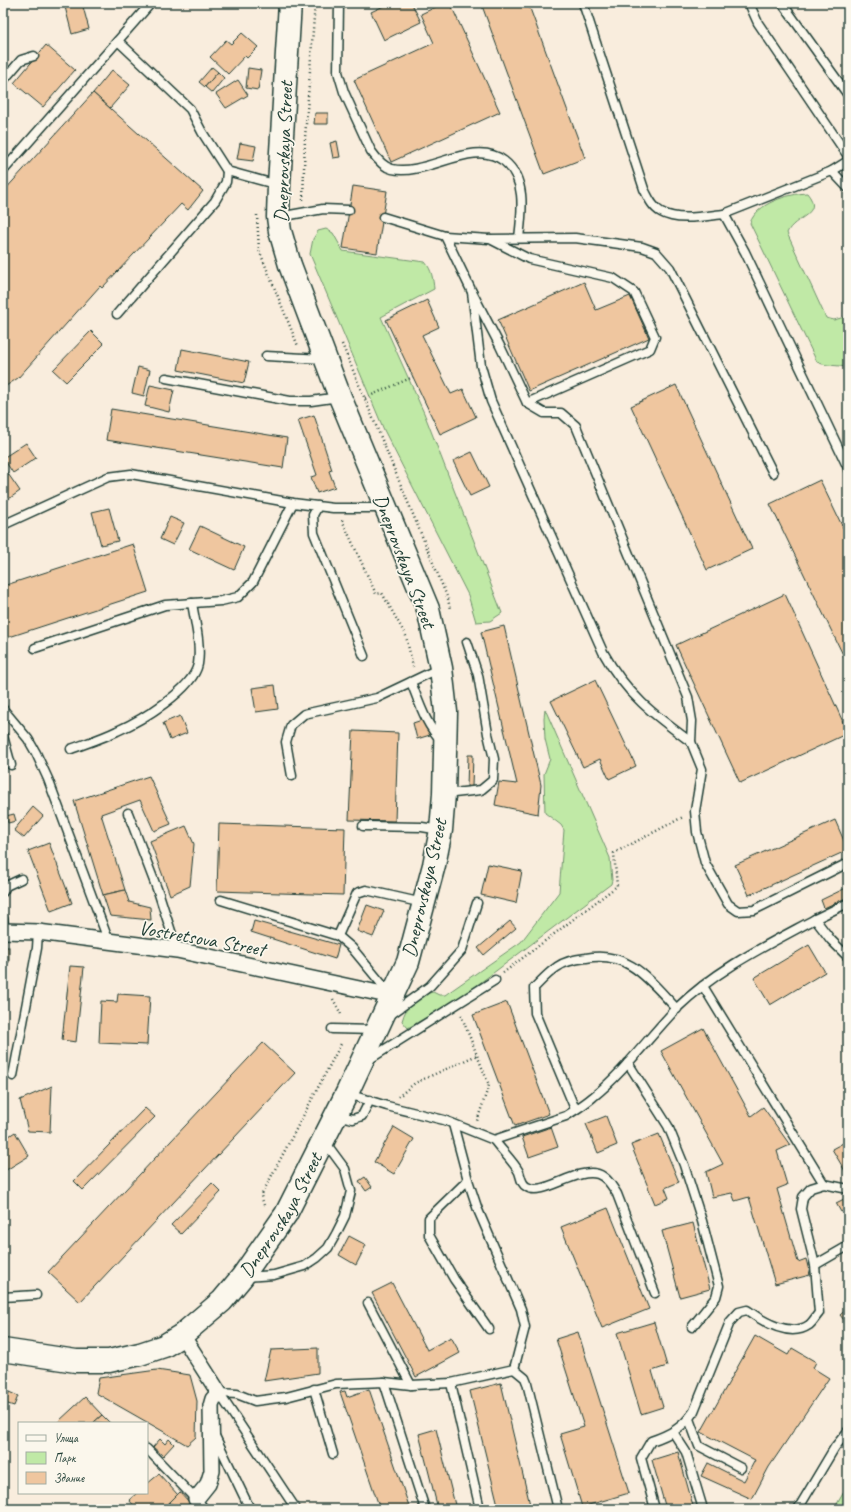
<svg xmlns="http://www.w3.org/2000/svg" width="851" height="1512" viewBox="0 0 851 1512" font-family="Caveat,sans-serif">
	<style>
		.green { fill: #c0e9a6; stroke: #70936d }
		.building { fill: #efc69f; stroke: #1f3d34 }
		.lines { fill: none; stroke-linecap: round; stroke-linejoin: round }
		.lane-casing { stroke: #1f3d34; stroke-width: 11 }
		.street-casing { stroke: #1f3d34; stroke-width: 18 }
		.secondary-casing { stroke: #1f3d34; stroke-width: 25 }
		.path { stroke: #1f3d34; stroke-width: 2.5; stroke-dasharray: 1 3; stroke-linecap: butt }
		.lane { stroke: #fbf7ec; stroke-width: 8 }
		.street { stroke: #fbf7ec; stroke-width: 15 }
		.secondary { stroke: #fbf7ec; stroke-width: 22 }
		.labels { text-anchor: middle; stroke-width: 3.5; stroke-linejoin: round; paint-order: stroke }
		.street-label { font-size: 20px; fill: #1f3d34; stroke: #fbf7ec }
	</style>
	<rect width="100%" height="100%" fill="#f9eddd"/>
	<filter id="ink" filterUnits="userSpaceOnUse"><feTurbulence type="fractalNoise" baseFrequency=".025" numOctaves="2"/><feDisplacementMap in="SourceGraphic" scale="8" xChannelSelector="R" yChannelSelector="G"/><feConvolveMatrix kernelMatrix="1 2 1 2 8 2 1 2 1" color-interpolation-filters="sRGB"/></filter>
	<g filter="url(#ink)">
		<!-- green -->
		<g class="green">
			<path d="M807 193C825 215 794 216 787 233L826 318 834 320 848 316V368C837 364 827 367 817 362L750 223C757 203 788 194 807 193Z"/>
			<path d="M326 229 333 233 343 251 425 262C432 270 433 279 434 289L381 317 424 413 502 613 490 621 476 622 468 595 384 430 310 254 313 239 318 231Z"/>
			<path d="M545 709 610 858 612 880 611 884 464 995 408 1028 402 1021C406 1005 417 995 433 992L439 995H445L521 942 559 892 564 830 561 825 545 813 544 774 550 759 545 739 544 718Z"/>
			<polygon points="848,1485 848,1509 834,1509"/>
		</g>
		<!-- building -->
		<g class="building">
			<polygon points="64,3 82,3 89,29 72,34"/>
			<polygon points="390,3 414,3 412,4 421,22 384,40 371,12"/>
			<polygon points="444,3 450,3 500,112 391,162 354,80 434,43 421,14"/>
			<polygon points="481,3 528,3 585,158 544,174"/>
			<polygon points="242,33 258,47 247,58 245,56 228,74 210,57 226,40 231,44"/>
			<polygon points="46,45 75,70 43,107 14,83"/>
			<polygon points="212,67 218,72 205,87 199,82"/>
			<polygon points="248,68 261,70 258,90 246,88"/>
			<polygon points="112,70 130,85 110,108 93,93"/>
			<polygon points="218,72 224,78 212,93 205,87"/>
			<polygon points="238,80 248,95 226,108 216,94"/>
			<polygon points="93,93 203,191 188,210 181,204 102,288 100,286 18,378 3,388 3,220 5,218 3,217 3,192"/>
			<polygon points="315,113 328,113 328,124 314,124"/>
			<polygon points="337,141 340,157 333,158 330,143"/>
			<polygon points="240,143 256,146 253,161 237,159"/>
			<polygon points="353,186 387,191 377,253 343,248"/>
			<polygon points="584,282 596,310 630,296 649,338 529,391 498,320"/>
			<polygon points="427,300 439,327 422,335 451,394 463,389 476,417 440,434 386,320"/>
			<polygon points="91,331 104,344 66,382 53,370"/>
			<polygon points="182,349 249,362 244,383 178,370"/>
			<polygon points="138,367 150,370 144,396 132,393"/>
			<polygon points="150,385 174,390 169,412 145,406"/>
			<polygon points="676,385 752,549 707,570 631,406"/>
			<polygon points="111,409 287,438 283,468 106,440"/>
			<polygon points="314,415 332,470 329,471 335,487 317,493 311,477 317,475 298,420"/>
			<polygon points="26,443 36,458 13,473 3,458"/>
			<polygon points="472,452 489,487 470,496 453,461"/>
			<polygon points="4,468 20,491 3,503 3,469"/>
			<polygon points="820,480 848,538 848,665 770,504"/>
			<polygon points="109,508 118,541 101,545 92,512"/>
			<polygon points="170,517 184,523 173,545 160,539"/>
			<polygon points="200,526 244,547 234,570 189,549"/>
			<polygon points="133,544 148,592 3,639 3,586"/>
			<polygon points="785,594 848,733 740,783 676,645"/>
			<polygon points="504,626 541,785 538,814 495,805 499,782 517,784 481,632"/>
			<polygon points="595,680 636,766 609,779 600,759 583,767 551,701"/>
			<polygon points="275,685 278,709 256,712 252,688"/>
			<polygon points="180,716 187,733 170,740 163,723"/>
			<polygon points="425,719 430,735 417,739 413,723"/>
			<polygon points="353,731 398,733 395,821 349,820"/>
			<polygon points="468,755 473,755 472,787 467,787"/>
			<polygon points="149,776 171,824 154,831 140,800 101,814 125,890 103,895 74,801"/>
			<polygon points="33,807 43,816 24,838 14,830"/>
			<polygon points="14,814 16,821 8,823 6,816"/>
			<polygon points="835,820 848,850 749,895 735,865"/>
			<polygon points="219,824 345,828 343,895 217,891"/>
			<polygon points="186,826 194,844 190,886 170,895 150,841"/>
			<polygon points="49,843 72,903 51,911 28,851"/>
			<polygon points="488,864 522,871 516,903 481,895"/>
			<polygon points="848,887 848,897 824,908 821,900"/>
			<polygon points="125,890 129,902 150,907 151,920 110,916 103,895"/>
			<polygon points="367,905 384,911 373,937 357,931"/>
			<polygon points="254,921 339,945 335,959 251,932"/>
			<polygon points="510,921 516,928 484,955 478,948"/>
			<polygon points="809,945 825,972 770,1005 754,978"/>
			<rect x="3" y="947" width="6" height="15"/>
			<polygon points="70,966 84,967 76,1042 62,1040"/>
			<polygon points="118,994 150,996 147,1045 99,1043 101,1001 117,1002"/>
			<polygon points="507,1002 549,1114 515,1126 473,1015"/>
			<polygon points="703,1028 751,1116 763,1107 790,1145 777,1151 787,1185 777,1189 798,1262 806,1259 810,1275 775,1284 749,1197 735,1201 732,1193 712,1197 706,1172 723,1164 661,1051"/>
			<polygon points="263,1043 295,1073 80,1302 48,1272"/>
			<polygon points="52,1086 50,1132 28,1131 20,1100"/>
			<polygon points="145,1108 155,1117 83,1190 74,1181"/>
			<polygon points="606,1116 617,1145 598,1153 586,1124"/>
			<polygon points="394,1127 414,1139 394,1174 374,1162"/>
			<polygon points="551,1127 558,1147 529,1157 522,1137"/>
			<polygon points="15,1132 29,1156 3,1172 3,1140"/>
			<polygon points="659,1134 679,1182 665,1188 669,1198 655,1204 631,1145"/>
			<polygon points="845,1142 848,1147 848,1176 832,1149"/>
			<polygon points="365,1177 372,1187 366,1191 359,1181"/>
			<polygon points="212,1183 221,1192 181,1234 171,1225"/>
			<polygon points="848,1197 848,1208 841,1212 836,1203"/>
			<polygon points="608,1208 649,1309 602,1328 561,1227"/>
			<polygon points="693,1223 710,1289 680,1297 662,1231"/>
			<polygon points="349,1236 366,1245 356,1265 339,1255"/>
			<polygon points="392,1283 427,1350 451,1337 460,1353 416,1377 372,1293"/>
			<polygon points="848,1308 848,1325 840,1315"/>
			<polygon points="654,1322 667,1366 652,1371 663,1407 641,1414 617,1333"/>
			<polygon points="578,1332 629,1493 582,1507 560,1434 584,1427 556,1339"/>
			<polygon points="755,1336 788,1355 792,1348 816,1362 813,1368 829,1378 769,1467 752,1499 701,1476 708,1463 744,1481 755,1460 701,1432"/>
			<polygon points="318,1348 318,1373 264,1381 271,1350"/>
			<polygon points="157,1370 190,1375 197,1401 196,1437 187,1445 96,1393 99,1378"/>
			<polygon points="501,1383 531,1509 499,1509 470,1391"/>
			<polygon points="369,1389 410,1509 380,1509 340,1392 345,1391 347,1397"/>
			<polygon points="9,1392 18,1396 14,1406 5,1403"/>
			<polygon points="85,1397 102,1415 93,1423 60,1423 59,1421"/>
			<polygon points="102,1415 110,1423 94,1422"/>
			<polygon points="436,1429 456,1509 438,1509 419,1434"/>
			<polygon points="160,1439 165,1444 169,1439 174,1444 163,1456 153,1447"/>
			<polygon points="678,1452 694,1509 666,1509 652,1460"/>
			<polygon points="159,1474 178,1495 162,1509 137,1509 129,1500 137,1493 147,1493 147,1484"/>
			<polygon points="180,1492 190,1503 183,1509 176,1509 170,1502"/>
		</g>
		<g class="lines">
			<defs>
				<g id="lane">
					<path d="M339 3 338 72 344 92 371 151C376 158 383 167 392 169 427 177 473 137 504 161 527 179 522 212 519 238"/>
					<path d="M583 3 644 189C648 197 652 207 661 212 678 222 705 216 724 214L745 252 848 468"/>
					<polyline points="749,3 758,23 848,156"/>
					<polyline points="782,3 848,95"/>
					<polyline points="118,41 190,109 202,132 227,171 278,185"/>
					<polyline points="3,81 21,60 34,56"/>
					<polyline points="3,171 151,3"/>
					<polyline points="832,171 848,161"/>
					<polyline points="724,214 832,171 848,188"/>
					<polyline points="279,217 323,209 349,210"/>
					<path d="M383 217 445 236 472 292 481 366 491 401 603 652C626 694 654 715 691 742"/>
					<polyline points="445,236 489,239 575,238 642,247 656,252 670,268 773,473"/>
					<polyline points="490,239 529,259 613,278 634,292 655,337 650,349 527,403"/>
					<polyline points="472,292 500,346 527,403 544,413 561,413 576,426 688,697 692,721 691,742 702,769 695,811 697,832 705,863 728,904 738,911 754,910 848,863"/>
					<polyline points="117,314 215,201 226,182 227,171"/>
					<polyline points="266,356 323,359"/>
					<polyline points="166,378 290,401 311,401 339,397"/>
					<polyline points="318,506 313,515 314,533 364,656"/>
					<polyline points="3,525 108,477 131,474 293,503 333,508 384,508"/>
					<polyline points="35,648 165,605 221,601 238,597 253,582 293,503"/>
					<path d="M411 682C419 702 426 726 442 741"/>
					<polyline points="3,709 28,739 36,753 48,779 109,942"/>
					<polyline points="3,736 11,765"/>
					<path d="M71 749C87 743 103 738 117 731 140 721 193 690 198 664 201 644 195 622 192 603"/>
					<polyline points="292,776 286,742 291,725 304,714 377,698 440,668"/>
					<polyline points="445,794 481,790 493,780 494,759 488,734 478,675 467,642"/>
					<polyline points="128,813 159,894 177,950"/>
					<polyline points="363,826 422,827 440,830"/>
					<polyline points="3,892 6,886 21,879"/>
					<polyline points="221,900 338,936 352,948 390,994"/>
					<polyline points="3,918 5,931"/>
					<polyline points="815,919 848,903"/>
					<polyline points="338,936 357,893 366,890 423,903"/>
					<polyline points="703,986 824,1184"/>
					<polyline points="390,1015 430,986 462,950 477,903"/>
					<polyline points="332,1029 375,1030"/>
					<polyline points="368,1060 495,980"/>
					<polyline points="628,1063 668,1126 684,1165 702,1221 719,1286 716,1297 692,1327"/>
					<polyline points="13,1076 37,948 38,932"/>
					<path d="M348 1094 387 1106 444 1120 494 1140 566 1116C575 1110 585 1104 593 1097 625 1071 649 1037 677 1008 717 969 767 945 815 919L831 940 848 957"/>
					<path d="M575 1109 535 1013 534 988C541 981 548 973 557 967 565 961 576 959 586 958 629 950 650 981 677 1009"/>
					<polyline points="337,1115 353,1119 362,1116 370,1100"/>
					<polyline points="453,1124 468,1180"/>
					<path d="M494 1140C501 1150 513 1161 519 1172 521 1177 521 1184 527 1187 543 1197 577 1167 598 1174 607 1177 612 1186 617 1194L655 1293"/>
					<polyline points="815,1265 848,1246"/>
					<polyline points="245,1277 274,1275 305,1266 317,1258 328,1248 336,1234 345,1216 351,1191 345,1169 325,1142"/>
					<polyline points="3,1297 36,1295"/>
					<polyline points="368,1303 411,1385"/>
					<polyline points="489,1329 454,1279 429,1235 429,1218 468,1180 478,1210 521,1309 525,1327 514,1369"/>
					<polyline points="384,1382 425,1509"/>
					<polyline points="451,1383 480,1509"/>
					<polyline points="314,1389 333,1454"/>
					<polyline points="219,1393 237,1394 255,1401 286,1397 336,1384 384,1382 411,1385 451,1383 514,1369 525,1378 527,1383 558,1509"/>
					<polyline points="219,1393 296,1509"/>
					<polyline points="689,1419 699,1446 741,1468"/>
					<polyline points="673,1432 686,1452 703,1509"/>
					<polyline points="215,1436 250,1509"/>
					<polyline points="147,1449 205,1509"/>
					<path d="M655 1509 641 1458 651 1441C669 1435 683 1428 694 1411L730 1322 739 1312 747 1310C762 1321 790 1338 809 1325 813 1322 816 1316 819 1313L815 1265 801 1209 803 1197 811 1188 824 1184 848 1189"/>
					<polyline points="798,1509 835,1447 848,1431"/>
				</g>
				<g id="street">
					<polyline points="3,931 38,932 177,950 392,996"/>
					<polyline points="182,1335 219,1393 213,1399 211,1406 212,1471 208,1484 196,1499"/>
				</g>
				<g id="secondary">
					<path id="s1" d="M3 1350 76 1361H109L140 1354 164 1346 182 1335 222 1301 242 1277 286 1214 347 1093 408 962 434 865 441 830 444 794 446 712 441 668 428 609 340 397 290 265 280 231 278 217 279 185 290 3"/>
				</g>
			</defs>
			<!-- lane casing -->
			<use href="#lane" class="lane-casing"/>
			<!-- street casing -->
			<use href="#street" class="street-casing"/>
			<!-- secondary casing -->
			<use href="#secondary" class="secondary-casing"/>
			<!-- path -->
			<g class="path">
				<polyline points="303,200 305,138 315,3"/>
				<polyline points="257,215 259,250 298,346"/>
				<polyline points="342,344 427,548 448,599 450,609"/>
				<polyline points="365,398 413,377"/>
				<polyline points="342,520 376,594 382,593 406,636 413,667"/>
				<polyline points="503,973 617,886 614,853 683,817"/>
				<polyline points="333,999 342,1016"/>
				<polyline points="461,1015 489,1085 477,1121"/>
				<polyline points="398,1097 415,1083 477,1055"/>
				<polyline points="264,1205 261,1196 342,1042"/>
			</g>
			<!-- lane -->
			<use href="#lane" class="lane"/>
			<!-- street -->
			<use href="#street" class="street"/>
			<!-- secondary -->
			<use href="#secondary" class="secondary"/>
		</g>
	</g>
	<g class="labels">
		<!-- street labels -->
		<g class="street-label">
			<text transform="translate(283 152) rotate(-88)" y="7">Dneprovskaya Street</text>
			<text transform="translate(405 561) rotate(69)" y="7">Dneprovskaya Street</text>
			<text transform="translate(424 888) rotate(-77)" y="7">Dneprovskaya Street</text>
			<text transform="translate(202 938) rotate(10)" y="7">Vostretsova Street</text>
			<text dy="7" stroke="none"><textPath href="#s1" startOffset="342">Dneprovskaya Street</textPath></text>
		</g>
	</g>
	<!-- margin -->
	<rect width="851" height="1512" fill="none" stroke="#fbf7ec" stroke-width="16"/>
	<rect x="8" y="8" width="835" height="1496" fill="none" stroke="#1f3d34" stroke-width="1.5" filter="url(#ink)"/>
	<!-- legend -->
	<rect x="18" y="1422" width="130" height="72" fill="#fbf7ec" stroke="#a3ada2"/>
	<rect x="26" y="1435" width="20" height="6" fill="#fbf7ec" stroke="#a3ada2"/>
	<text x="54" y="1442" font-size="12" fill="#1f3d34">Улица</text>
	<rect x="26" y="1452" width="20" height="12" fill="#c0e9a6" stroke="#a3ada2"/>
	<text x="54" y="1462" font-size="12" fill="#1f3d34">Парк</text>
	<rect x="26" y="1472" width="20" height="12" fill="#efc69f" stroke="#a3ada2"/>
	<text x="54" y="1482" font-size="12" fill="#1f3d34">Здание</text>
</svg>
